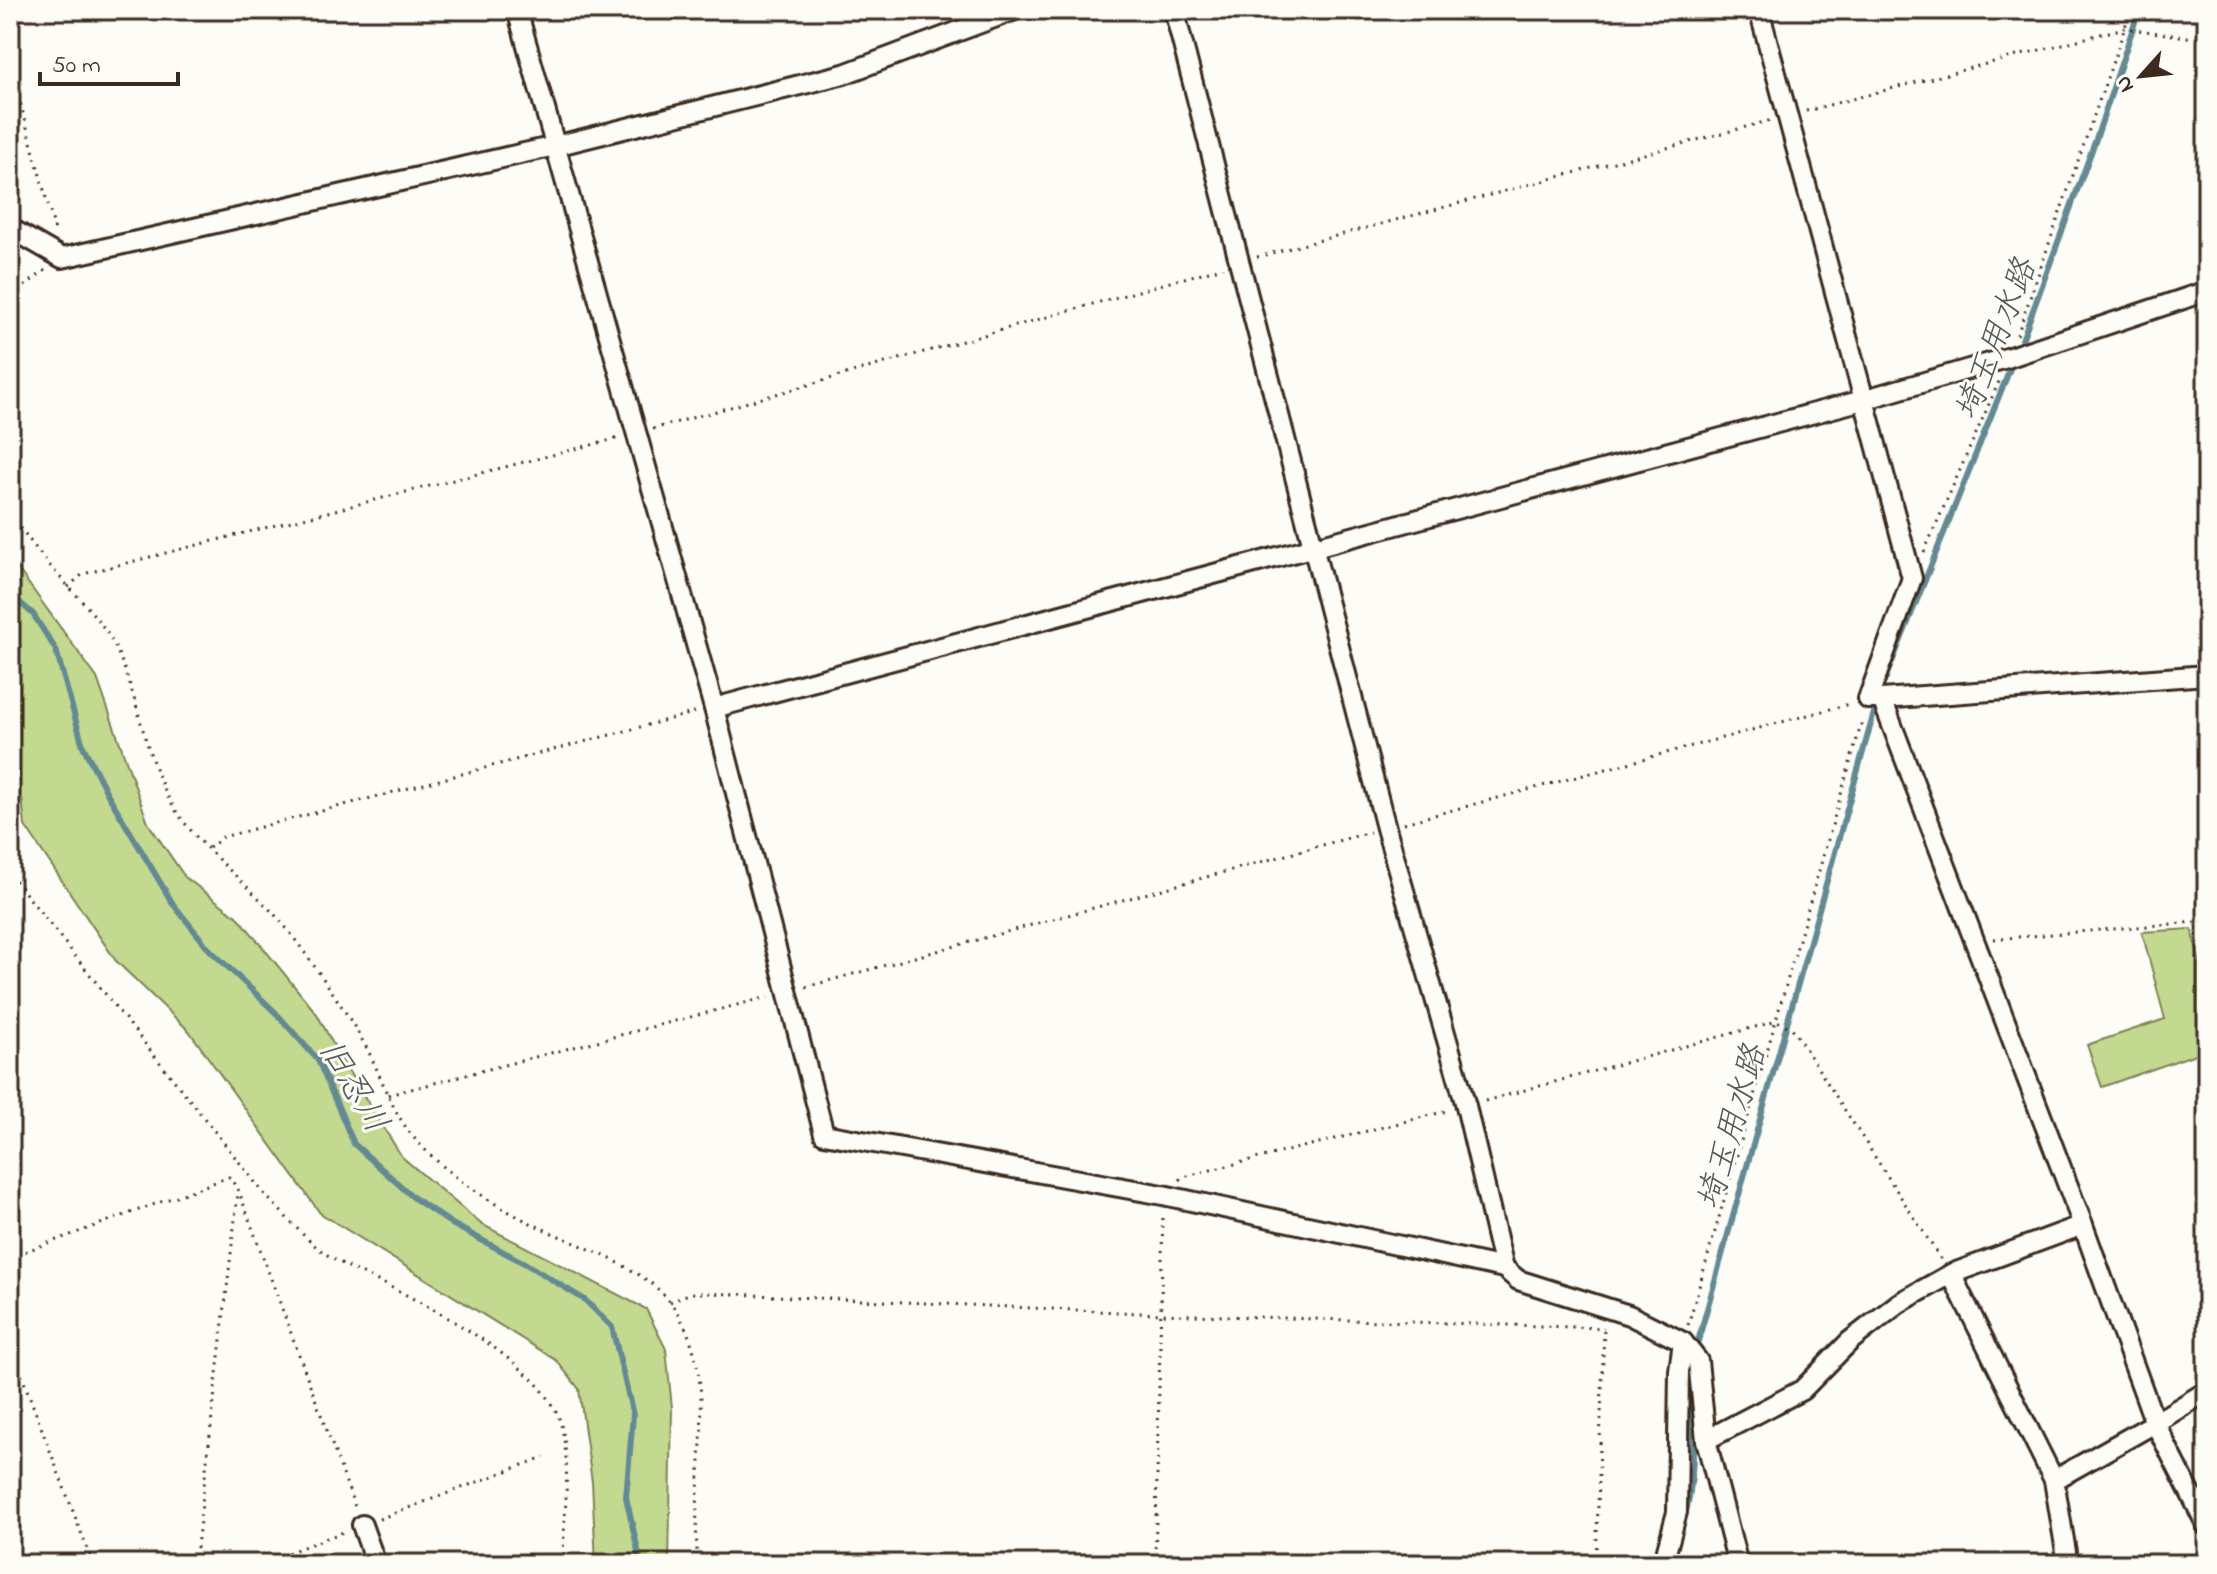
<svg xmlns="http://www.w3.org/2000/svg" width="2217" height="1574" viewBox="0 0 2217 1574" font-family="'Indie Flower','Klee One',sans-serif">
	<style>
		.green { fill: #c2d98f; stroke: #7e8256; stroke-width: 2 }
		.lines { fill: none; stroke-linecap: round; stroke-linejoin: round }
		.stream { stroke: #648a93; stroke-width: 6 }
		.minor-casing { stroke: #3b2a1e; stroke-width: 24 }
		.path { stroke: #3b2a1e; stroke-width: 3; stroke-dasharray: 2 6; stroke-linecap: butt }
		.minor { stroke: #fdfcf7; stroke-width: 18 }
		.labels { text-anchor: middle; stroke-width: 6; stroke-linejoin: round; paint-order: stroke }
		.water-label { font-size: 34px; font-style: italic; fill: #505a58; stroke: #fdfcf7 }
	</style>
	<rect width="100%" height="100%" fill="#fdfcf7"/>
	<filter id="ink" filterUnits="userSpaceOnUse"><feTurbulence type="fractalNoise" baseFrequency=".0125" numOctaves="2"/><feDisplacementMap in="SourceGraphic" scale="16" xChannelSelector="R" yChannelSelector="G"/><feConvolveMatrix kernelMatrix="1 2 1 2 8 2 1 2 1" color-interpolation-filters="sRGB"/></filter>
	<g filter="url(#ink)">
		<!-- green -->
		<g class="green">
			<polygon points="10,558 97,678 148,823 185,877 239,918 317,1014 341,1059 402,1157 481,1224 646,1309 666,1349 672,1408 669,1564 596,1564 592,1482 579,1389 556,1360 320,1213 189,1031 116,961 25,826 22,797 10,791"/>
			<polygon points="2192,929 2207,995 2207,1050 2102,1087 2087,1045 2165,1019 2142,932"/>
		</g>
		<g class="lines">
			<!-- stream -->
			<g class="stream">
				<polyline points="2019,348 2096,139 2139,10"/>
				<polyline points="10,594 33,614 56,650 83,746 107,793 173,904 209,949 275,1012 318,1060 354,1144 414,1198 452,1224 526,1264 585,1300 612,1327 633,1415 626,1497 641,1564"/>
				<polyline points="1884,682 2014,359"/>
				<polyline points="1695,1352 1875,709"/>
				<path d="M1683 1522C1698 1476 1692 1423 1691 1374"/>
			</g>
			<defs>
				<g id="minor">
					<polyline points="517,10 714,708 1863,400 2010,357 2207,291"/>
					<polyline points="1174,10 1386,828 1466,1106 1504,1268"/>
					<polyline points="1759,10 1912,578 1868,699 1882,699"/>
					<polyline points="10,228 62,258 555,146 844,74 1015,10"/>
					<polyline points="2207,675 1882,699 2083,1225 2155,1423 2207,1526"/>
					<polyline points="714,708 824,1134 1163,1195 1504,1268 1518,1280 1629,1315 1683,1342 1679,1371 1677,1512 1663,1564"/>
					<polyline points="1951,1274 2054,1480 2068,1564"/>
					<polyline points="1683,1342 1698,1361 1706,1440 1738,1564"/>
					<polyline points="1706,1440 1802,1390 1850,1341 1899,1303 1951,1274 2083,1225"/>
					<polyline points="2054,1480 2155,1423 2207,1391"/>
					<polyline points="362,1525 376,1564"/>
				</g>
			</defs>
			<!-- minor casing -->
			<use href="#minor" class="minor-casing"/>
			<!-- path -->
			<g class="path">
				<polyline points="10,65 56,234"/>
				<polyline points="1806,111 2124,28 2207,40"/>
				<polyline points="1257,257 1772,120"/>
				<polyline points="10,292 22,288 47,269"/>
				<polyline points="2017,335 2131,10"/>
				<polyline points="653,429 1223,267"/>
				<path d="M10 515C23 530 34 547 47 562 70 591 102 617 117 651 139 699 144 754 170 801 196 848 257 889 291 934 317 969 343 1006 365 1045 382 1076 391 1112 415 1139 447 1175 495 1207 539 1227 579 1246 644 1267 671 1303 725 1378 689 1480 698 1564"/>
				<polyline points="1924,552 2000,379"/>
				<polyline points="68,587 83,574 619,438"/>
				<polyline points="1404,823 1849,704"/>
				<polyline points="209,848 223,837 697,712"/>
				<path d="M10 874 266 1196C284 1214 302 1236 323 1252 349 1270 381 1281 410 1297 454 1320 542 1370 559 1418 573 1460 563 1519 563 1564"/>
				<polyline points="1994,939 2207,921"/>
				<polyline points="806,987 1370,832"/>
				<polyline points="388,1095 768,997"/>
				<polyline points="1485,1101 1777,1021 1792,1028 1942,1261"/>
				<polyline points="1180,1180 1183,1177 1447,1111"/>
				<polyline points="10,1257 229,1177 238,1189 355,1507"/>
				<polyline points="670,1302 691,1293 710,1293 1161,1314 1604,1328"/>
				<polyline points="1688,1325 1863,718"/>
				<polyline points="10,1345 93,1564"/>
				<polyline points="379,1519 544,1457"/>
				<polyline points="195,1564 238,1193"/>
				<polyline points="258,1564 346,1531"/>
				<polyline points="1155,1564 1163,1212"/>
				<polyline points="1596,1564 1604,1328"/>
			</g>
			<!-- minor -->
			<use href="#minor" class="minor"/>
		</g>
	</g>
	<g class="labels">
		<!-- water labels -->
		<g class="water-label">
			<text transform="translate(1994 339) rotate(-69)" y="12">埼玉用水路</text>
			<text transform="translate(355 1085) rotate(59)" y="12">旧忍川</text>
			<text transform="translate(1730 1127) rotate(-74)" y="12">埼玉用水路</text>
		</g>
	</g>
	<!-- margin -->
	<rect width="2217" height="1574" fill="none" stroke="#fdfcf7" stroke-width="40"/>
	<rect x="20" y="20" width="2177" height="1534" fill="none" stroke="#3b2a1e" stroke-width="3" filter="url(#ink)"/>
	<!-- north arrow -->
	<g transform="translate(2141 76) rotate(243)" stroke="#fdfcf7" stroke-width="6" paint-order="stroke">
	<path d="M0-6L14 30L0 20L-14 30Z" fill="#3b2a1e"/>
	<text y="-12" font-size="22" font-weight="bold" text-anchor="middle" fill="#3b2a1e">N</text>
	</g>
	<!-- scale -->
	<path d="M40 72v12h138v-12" fill="none" stroke="#3b2a1e" stroke-width="4"/>
	<text x="52" y="72" font-size="24" fill="#3b2a1e" stroke="#fdfcf7" stroke-width="6" paint-order="stroke">50 m</text>
</svg>
